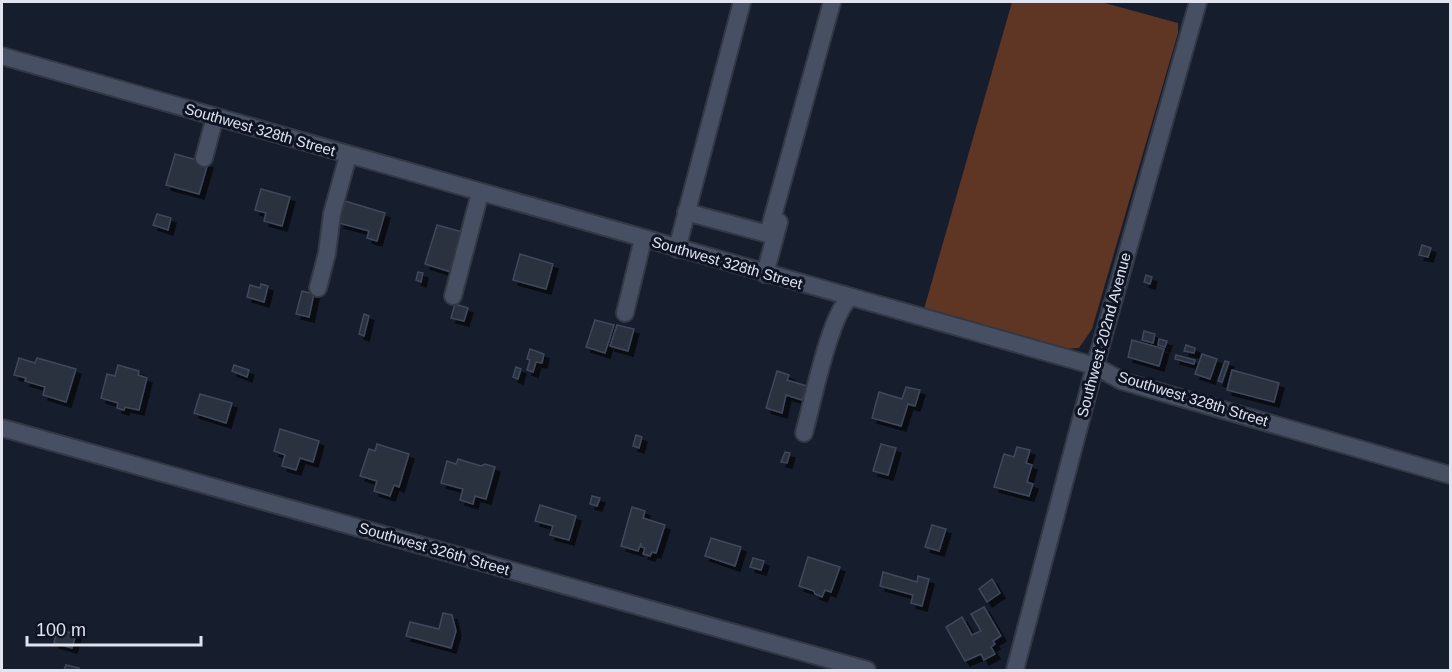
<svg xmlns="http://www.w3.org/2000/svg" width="1452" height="672" viewBox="0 0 1452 672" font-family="Helvetica,sans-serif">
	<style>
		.green { fill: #5f3524 }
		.building { fill: #293041; stroke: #40485b; stroke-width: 1.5; filter: url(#shadow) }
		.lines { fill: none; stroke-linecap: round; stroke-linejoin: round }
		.minor-casing { stroke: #333845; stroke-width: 20 }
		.minor { stroke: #475062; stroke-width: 16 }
		.labels { text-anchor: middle; stroke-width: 6; stroke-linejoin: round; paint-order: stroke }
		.street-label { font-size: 15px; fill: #dfe4f0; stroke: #0e1423 }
	</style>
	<defs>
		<filter id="shadow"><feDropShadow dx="5" dy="5" stdDeviation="0" flood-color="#0009"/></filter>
	</defs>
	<rect width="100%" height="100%" fill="#161d2d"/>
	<!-- green -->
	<polygon class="green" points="1012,2 1101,2 1178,23 1178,33 1092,329 1079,348 1063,349 924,309"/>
	<!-- building -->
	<g class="building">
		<polygon points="175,154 208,163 199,194 166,185"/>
		<polygon points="261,189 290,197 282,226 264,221 266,213 255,210"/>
		<polygon points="345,201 385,213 377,241 367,238 369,231 339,223"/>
		<polygon points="157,214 171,218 168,230 153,225"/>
		<polygon points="437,225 466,233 454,273 425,264"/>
		<polygon points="1422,245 1431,248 1428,257 1419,255"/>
		<polygon points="520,254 553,264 546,289 513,280"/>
		<polygon points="418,272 423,273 421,282 416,280"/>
		<polygon points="1146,275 1152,277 1150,284 1144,282"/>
		<polygon points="261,284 268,286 264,302 247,297 250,285 260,288"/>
		<polygon points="302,291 314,294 309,317 296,314"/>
		<polygon points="455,304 468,308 464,321 451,318"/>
		<polygon points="364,314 369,316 364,336 359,334"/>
		<polygon points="595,320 614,325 605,353 586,347"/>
		<polygon points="617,325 634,329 628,351 610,346"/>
		<polygon points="1144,331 1155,334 1153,343 1142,340"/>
		<polygon points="1159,339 1167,341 1165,347 1158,345"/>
		<polygon points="1132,340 1164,349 1159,366 1128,357"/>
		<polygon points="1186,345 1195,348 1194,353 1184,351"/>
		<polygon points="530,349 544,354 542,363 536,362 533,372 527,370 530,360 527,359"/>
		<polygon points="1202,354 1217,359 1210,379 1195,374"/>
		<polygon points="1176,355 1195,360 1194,364 1175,359"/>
		<polygon points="19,358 35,363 37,358 76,369 66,402 43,395 45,387 25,381 26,378 14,375"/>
		<polygon points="1225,361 1229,362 1222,382 1218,381"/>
		<polygon points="118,365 139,371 138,375 147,378 139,410 125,407 124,410 117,408 118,403 101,398 107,374 115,376"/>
		<polygon points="234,365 249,370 247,377 232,371"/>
		<polygon points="516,367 521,369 518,379 513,377"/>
		<polygon points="1232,370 1279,383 1274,402 1227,390"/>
		<polygon points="777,371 789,375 787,380 807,386 802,400 786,395 782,413 766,408"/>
		<polygon points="906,387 920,390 915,406 908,404 901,426 872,418 879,392 902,399"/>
		<polygon points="200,394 232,403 226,423 194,413"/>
		<polygon points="280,429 319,441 313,462 300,458 296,470 282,466 285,455 274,451"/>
		<polygon points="636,435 642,437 639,448 633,446"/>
		<polygon points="377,444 409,454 399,487 394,485 390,496 374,491 377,481 360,476 369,449 375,451"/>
		<polygon points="881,444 896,448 888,475 873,471"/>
		<polygon points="1017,447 1030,450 1026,463 1032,465 1027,482 1033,484 1029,496 994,487 1004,454 1014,457"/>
		<polygon points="785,452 790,453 787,463 781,462"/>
		<polygon points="458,459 481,466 485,464 495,467 486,499 475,496 473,504 460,500 463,489 441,483 447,461 456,464"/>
		<polygon points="592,496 600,498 597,506 590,504"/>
		<polygon points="540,505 576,516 569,540 550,535 553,526 535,521"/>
		<polygon points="632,507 645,511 643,518 665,525 656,553 652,552 650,556 643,554 645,548 641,547 641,543 638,551 621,546"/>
		<polygon points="932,525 946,529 939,551 925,547"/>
		<polygon points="711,538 741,547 735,566 705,556"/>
		<polygon points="808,557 840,567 831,592 825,590 822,597 815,594 814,591 799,586"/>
		<polygon points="753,558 764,561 761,570 750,567"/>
		<polygon points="883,572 917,582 918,576 929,579 922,606 911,603 913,595 880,586"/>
		<polygon points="992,579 1000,593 987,602 979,589"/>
		<polygon points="984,607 1001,636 993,641 995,644 991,647 995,654 984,660 981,654 965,661 946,627 962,617 972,635 981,631 971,614"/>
		<polygon points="443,613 452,615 456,631 451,648 406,636 410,622 439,629"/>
		<polygon points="57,629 76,634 72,648 54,643"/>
		<polygon points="66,665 79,668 78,670 64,670"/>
	</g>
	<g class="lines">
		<defs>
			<g id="minor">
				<polyline points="2,56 1095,366 1122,381 1450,475"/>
				<polyline points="204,158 215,117"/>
				<polyline points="686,212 768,234 832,2"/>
				<polyline points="677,249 742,2"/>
				<polyline points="765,274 779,222"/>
				<polyline points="318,288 327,253 332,214 348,156"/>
				<polyline points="453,296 480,193"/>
				<polyline points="625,313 643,239"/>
				<polyline points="2,428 867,670"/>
				<path d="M804 433C812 405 830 313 850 298"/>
				<polyline points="1015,670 1095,366 1198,2"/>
			</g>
		</defs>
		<!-- minor casing -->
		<use href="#minor" class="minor-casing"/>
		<!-- minor -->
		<use href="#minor" class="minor"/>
	</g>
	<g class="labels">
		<!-- street labels -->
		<g class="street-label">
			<text transform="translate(260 130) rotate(16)" y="5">Southwest 328th Street</text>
			<text transform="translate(727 263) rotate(16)" y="5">Southwest 328th Street</text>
			<text transform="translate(1104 335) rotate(-75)" y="5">Southwest 202nd Avenue</text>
			<text transform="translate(1193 399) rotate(17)" y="5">Southwest 328th Street</text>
			<text transform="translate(434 549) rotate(16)" y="5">Southwest 326th Street</text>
		</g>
	</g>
	<!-- border -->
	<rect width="1452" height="672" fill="none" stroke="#dfe4f0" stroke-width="6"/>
	<!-- scale -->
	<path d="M27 636v9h174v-9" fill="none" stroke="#dfe4f0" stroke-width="3"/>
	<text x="36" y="636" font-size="18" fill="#dfe4f0" stroke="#0e1423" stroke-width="4.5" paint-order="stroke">100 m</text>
</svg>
